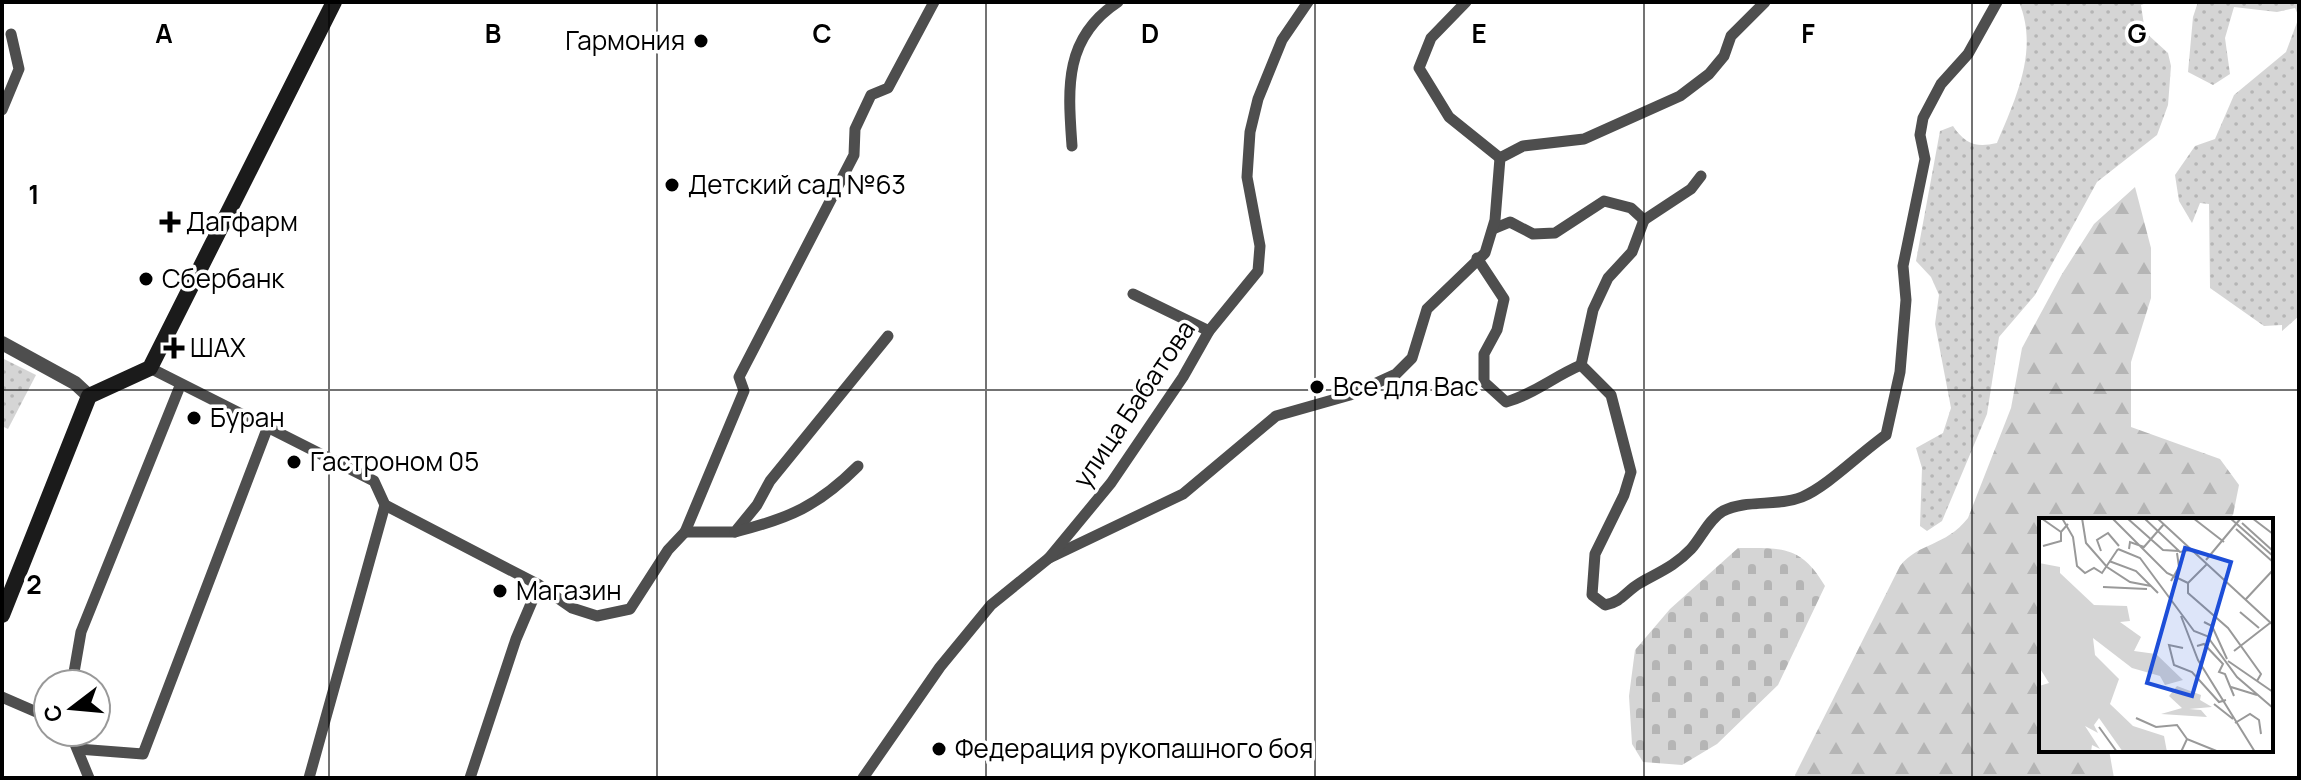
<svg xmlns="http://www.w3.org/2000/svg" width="2301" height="780" viewBox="0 0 2301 780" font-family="Manrope,sans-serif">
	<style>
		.green { fill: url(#green-dots) }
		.forest { fill: url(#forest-firs) }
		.cemetery { fill: url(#cemetery-stones) }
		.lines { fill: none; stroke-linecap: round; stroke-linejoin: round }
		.minor { stroke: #4e4e4e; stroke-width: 11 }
		.tertiary { stroke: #4e4e4e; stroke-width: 14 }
		.secondary { stroke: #1b1b1b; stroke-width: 16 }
		.grid { fill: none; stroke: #000; stroke-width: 2; stroke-opacity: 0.55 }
		.poi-dot { fill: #000; stroke: #fff; stroke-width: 3 }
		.labels { text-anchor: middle; stroke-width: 7; stroke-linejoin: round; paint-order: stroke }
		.poi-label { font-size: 26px; fill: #000; stroke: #fff; text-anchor: start }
		.street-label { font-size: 26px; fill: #000; stroke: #fff }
		.inset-road { fill: none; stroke: #999; stroke-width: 2 }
		.view { fill: #1d4ed8; fill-opacity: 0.15; stroke: #1d4ed8; stroke-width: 4 }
		.inset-edge { fill: none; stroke: #000; stroke-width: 4 }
		.grid-label { font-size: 26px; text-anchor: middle; font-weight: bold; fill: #000; stroke: #fff; stroke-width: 7; stroke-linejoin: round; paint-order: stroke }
	</style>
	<defs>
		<pattern id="green-dots" width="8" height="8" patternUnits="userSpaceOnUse" patternTransform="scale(2)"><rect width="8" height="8" fill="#d5d5d5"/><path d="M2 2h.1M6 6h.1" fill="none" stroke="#b5b5b5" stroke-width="1.8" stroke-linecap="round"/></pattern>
		<pattern id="forest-firs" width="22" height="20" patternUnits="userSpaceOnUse" patternTransform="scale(2)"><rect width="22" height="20" fill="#d5d5d5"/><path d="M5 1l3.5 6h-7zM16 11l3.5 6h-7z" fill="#b5b5b5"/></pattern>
		<pattern id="cemetery-stones" width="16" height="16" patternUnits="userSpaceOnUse" patternTransform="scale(2)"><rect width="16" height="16" fill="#d5d5d5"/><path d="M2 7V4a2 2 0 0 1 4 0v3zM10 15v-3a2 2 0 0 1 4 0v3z" fill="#b5b5b5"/></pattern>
	</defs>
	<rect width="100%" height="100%" fill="#fff"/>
	<!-- green -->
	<g class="green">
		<path d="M2019 2H2149L2141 5 2145 32 2168 53 2171 66 2168 105 2157 135 2097 182 2035 295 1999 337 1987 414 1942 521 1927 531 1920 526 1922 468 1916 448 1943 433 1951 408 1935 324 1939 295 1931 277 1916 261 1940 131 1953 126C1965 144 1976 148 1997 143 2016 98 2039 50 2019 2Z"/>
		<polygon points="2198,2 2299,2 2299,316 2282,331 2282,325 2264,326 2210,288 2209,204 2200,203 2192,223 2179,201 2175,175 2195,146 2215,139 2234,95 2286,52 2299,17 2295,8 2277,12 2234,7 2225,38 2230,74 2213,85 2188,72 2193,17"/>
		<polygon points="2,358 36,375 8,429 2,426"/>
	</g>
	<!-- forest -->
	<path class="forest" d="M2135 187 2151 248V298L2131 362V427L2220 459 2239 485 2233 515 2227 520H2041V750H2109L2114 778H1796L1795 775 1900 566C1919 542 1945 547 1968 518L2011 408 2022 348 2062 274 2094 224Z"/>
	<!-- cemetery -->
	<path class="cemetery" d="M1738 548C1782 548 1801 545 1825 586L1778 685 1717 744 1682 765 1643 762 1632 744 1629 696 1635 650 1670 609Z"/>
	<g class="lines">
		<!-- minor -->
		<g class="minor">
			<polyline points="1466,2 1431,38 1419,68 1449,117 1500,158"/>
			<polyline points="2,110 19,69 11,34"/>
			<path d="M1072 146C1068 89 1063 38 1118 2"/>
			<polyline points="1493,229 1510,222 1533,234 1555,233 1604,201 1631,208 1644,220 1691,189 1701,176"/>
			<path d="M1477 258 1504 299 1497 330 1484 354V382L1506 402C1534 394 1553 377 1581 365"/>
			<polyline points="1133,294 1209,331"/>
			<path d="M1581 365 1611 395 1631 472 1624 495 1595 554 1592 595 1605 605C1622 602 1626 591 1640 583 1659 572 1675 566 1691 549 1701 538 1709 519 1723 511 1747 499 1777 507 1802 497 1828 486 1860 453 1886 435L1900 372 1906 300 1903 266 1925 159 1920 135 1923 118 1941 84 1968 54 1997 2"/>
			<polyline points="1581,365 1593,310 1608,278 1632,252 1644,220"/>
			<polyline points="150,368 374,481 385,505 539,585 572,608 597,616 630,609 668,550 685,532 744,391 739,377 854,155 855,129 871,95 888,88 934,2"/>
			<polyline points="685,532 735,532 757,505 770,481 888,336"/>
			<path d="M735 532C790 518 818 506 858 466"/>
			<polyline points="1049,558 1183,494 1276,416 1350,395 1396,374 1412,358 1427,309 1485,253 1495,220 1500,158 1523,146 1584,139 1680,96 1709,74 1724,56 1731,36 1765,2"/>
			<polyline points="72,684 81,632 180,386"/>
			<polyline points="2,697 48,717"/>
			<polyline points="70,732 89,778"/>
			<polyline points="78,749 143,754 267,429"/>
			<polyline points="309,778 385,505"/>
			<polyline points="470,778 516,639 539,585"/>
			<polyline points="863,778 940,667 991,605 1049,558 1111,483 1183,377 1209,331 1258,271 1260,246 1247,177 1250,132 1258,99 1282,40 1308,2"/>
		</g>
		<!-- tertiary -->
		<polyline class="tertiary" points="2,343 75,383 89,396"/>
		<!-- secondary -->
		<polyline class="secondary" points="2,615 89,396 150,368 334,2"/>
	</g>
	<!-- grid -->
	<path class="grid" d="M329 2V778M657 2V778M986 2V778M1315 2V778M1644 2V778M1972 2V778M2 390H2299"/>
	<!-- markers -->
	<g class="poi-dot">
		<circle cx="701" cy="41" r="8"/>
		<circle cx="672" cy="185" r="8"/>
		<path d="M166 210h8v8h8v8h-8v8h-8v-8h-8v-8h8z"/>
		<circle cx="146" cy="279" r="8"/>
		<path d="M170 336h8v8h8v8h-8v8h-8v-8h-8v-8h8z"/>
		<circle cx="1317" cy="387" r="8"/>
		<circle cx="194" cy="418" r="8"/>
		<circle cx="294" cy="462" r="8"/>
		<circle cx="500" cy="591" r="8"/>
		<circle cx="939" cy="749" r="8"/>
	</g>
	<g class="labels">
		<!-- poi labels -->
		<g class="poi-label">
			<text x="685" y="50" text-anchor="end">Гармония</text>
			<text x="688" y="194">Детский сад №63</text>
			<text x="186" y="231">Дагфарм</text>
			<text x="162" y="288">Сбербанк</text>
			<text x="190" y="357">ШАХ</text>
			<text x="1333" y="396">Все для Вас</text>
			<text x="210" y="427">Буран</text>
			<text x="310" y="471">Гастроном 05</text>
			<text x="516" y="600">Магазин</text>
			<text x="955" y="758">Федерация рукопашного боя</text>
		</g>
		<!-- street labels -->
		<g class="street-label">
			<text transform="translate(1134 404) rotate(-56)" y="9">улица Бабатова</text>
		</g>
	</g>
	<!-- overview -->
	<g transform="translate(2039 518)">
		<rect width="234" height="234" fill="#fff"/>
		<path d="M138 168 162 177 161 182 173 189 150 191 162 192 168 199 122 196 143 190 130 178Z" fill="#d5d5d5"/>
		<path d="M0 45 21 49V55L55 87 88 88 91 103 81 104 102 119 95 133 117 136 144 162 126 167 121 158 93 150 54 120 56 137 80 161 71 186 94 208 125 218 128 234H84L60 200 55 207 59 215 46 208 61 231 53 227 52 234H0V168L10 165 0 149Z" fill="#d5d5d5"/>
		<path class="inset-road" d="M2 0 22 14 29 6M23 0 34 19 38 48 46 55 55 50 63 55 79 31M43 0 47 25 68 49 91 64 112 68M73 0 128 55 149 65M88 0 124 32 140 33M105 0 141 34 151 32M118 0 234 107M154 0 185 24M191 0 234 38M213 0 234 16M203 5 234 33M197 11 234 44M4 28 22 23V14M79 31 101 40 155 113 168 118 198 159 234 190M90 31 91 24 105 29 125 6M62 33 58 22 69 15 80 28M167 42 202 0M70 43 97 53 119 75M132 63 140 49 138 35M149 65V75L189 110 222 156 218 163M149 65 168 46M64 69 108 71M207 81 234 52M201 94 220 110M142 98 159 142 216 234M165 104 173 108 188 141M158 128 165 126 184 146 180 154 186 156 195 178M144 130 130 127 135 147 153 154 180 184 187 182M195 133 231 105M189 143 234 174M192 169 218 177M175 186 194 201M97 200 117 209 138 207 148 221M196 205 211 196 220 202 222 216M60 209 78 234M142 234 148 221 180 234"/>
		<path class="view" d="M146 30 192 44 153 178 108 165Z"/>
		<rect width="234" height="234" class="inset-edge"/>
	</g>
	<g class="grid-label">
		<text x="164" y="43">A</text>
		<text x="493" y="43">B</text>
		<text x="822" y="43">C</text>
		<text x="1150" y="43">D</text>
		<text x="1479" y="43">E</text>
		<text x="1808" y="43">F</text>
		<text x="2137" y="43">G</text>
		<text x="34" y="204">1</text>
		<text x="34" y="594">2</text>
	</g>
	<!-- border -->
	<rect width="2301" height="780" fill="none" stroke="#000000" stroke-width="8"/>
	<!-- north arrow -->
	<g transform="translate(72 708) rotate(254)"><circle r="38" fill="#ffffff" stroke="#999999" stroke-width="2"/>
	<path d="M0-6L14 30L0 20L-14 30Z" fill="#000000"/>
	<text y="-12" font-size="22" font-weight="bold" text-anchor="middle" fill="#000000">С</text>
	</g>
</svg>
